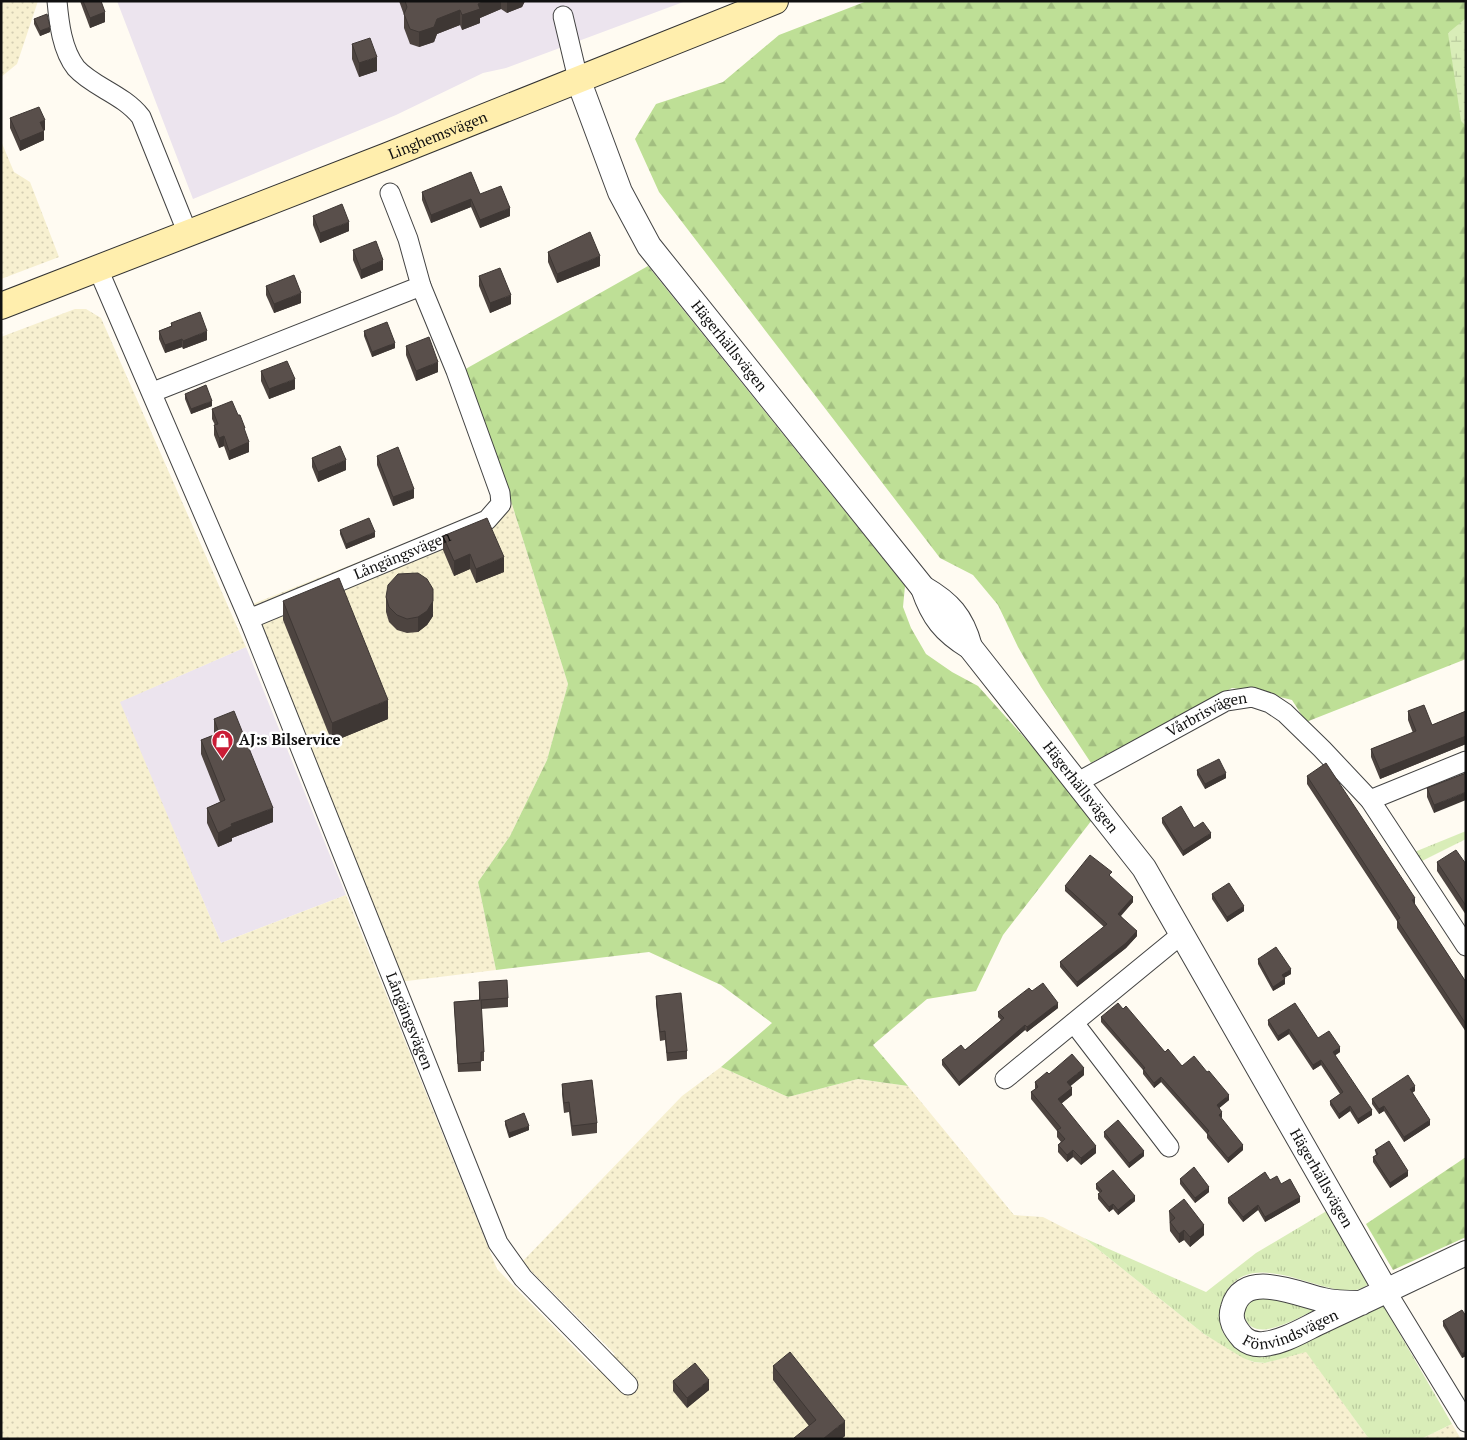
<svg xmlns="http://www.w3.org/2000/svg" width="1467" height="1440" viewBox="0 0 1467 1440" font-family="'PT Serif',serif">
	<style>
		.industrial { fill: #ece4ee }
		.farmland { fill: url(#farmland-dots) }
		.grass { fill: url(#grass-tufts) }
		.forest { fill: url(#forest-firs) }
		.wetland { fill: url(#wetland-marsh) }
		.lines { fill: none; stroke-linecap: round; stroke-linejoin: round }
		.minor-casing { stroke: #434343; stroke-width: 21 }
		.tertiary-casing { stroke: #434343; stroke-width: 26 }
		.secondary-casing { stroke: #323232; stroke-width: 28 }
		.minor { stroke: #fff; stroke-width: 19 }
		.tertiary { stroke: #fff; stroke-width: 24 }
		.secondary { stroke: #ffeead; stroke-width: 26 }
		.wall { fill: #4d4440 }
		.shaded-wall { fill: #3e3734 }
		.building { fill: #594f4b; stroke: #3e3734 }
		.labels { text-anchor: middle; stroke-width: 5; stroke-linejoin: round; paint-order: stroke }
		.street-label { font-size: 15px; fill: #101010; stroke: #fff }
		.poi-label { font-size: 15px; font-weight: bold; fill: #101010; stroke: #fff; text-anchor: start }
	</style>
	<defs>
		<pattern id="farmland-dots" width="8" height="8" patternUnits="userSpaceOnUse" patternTransform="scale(1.25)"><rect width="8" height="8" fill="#f7f0d0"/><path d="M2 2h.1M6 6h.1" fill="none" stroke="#d3cdb2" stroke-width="1.8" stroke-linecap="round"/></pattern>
		<pattern id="grass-tufts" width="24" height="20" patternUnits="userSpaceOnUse" patternTransform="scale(1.25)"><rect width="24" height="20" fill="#d9edb8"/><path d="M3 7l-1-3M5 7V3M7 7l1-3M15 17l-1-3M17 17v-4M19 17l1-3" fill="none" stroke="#b9ca9d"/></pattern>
		<pattern id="forest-firs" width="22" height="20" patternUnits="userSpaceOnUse" patternTransform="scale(1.25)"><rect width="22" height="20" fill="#bedf96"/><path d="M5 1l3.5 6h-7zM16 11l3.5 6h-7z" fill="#a2be80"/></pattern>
		<pattern id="wetland-marsh" width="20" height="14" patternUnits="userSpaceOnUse" patternTransform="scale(1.25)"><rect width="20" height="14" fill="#d9edb8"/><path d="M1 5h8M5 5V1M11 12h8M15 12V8" fill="none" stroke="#b9ca9d"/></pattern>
	</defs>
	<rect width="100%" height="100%" fill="#fffbf2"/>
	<!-- industrial -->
	<g class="industrial">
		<polygon points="117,1 686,1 506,68 483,73 396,115 193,199"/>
		<polygon points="246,647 346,895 221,943 119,702"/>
	</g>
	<!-- farmland -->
	<g class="farmland">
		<polygon points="1,1 38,1 17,64 1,77"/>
		<polygon points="1,141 14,172 30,182 59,257 1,279"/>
		<polygon points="75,309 86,309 101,318 246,647 120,702 221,943 346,895 497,1269 596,1370 615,1354 522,1262 682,1096 721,1067 788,1097 858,1079 908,1086 1014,1215 1043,1217 1084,1238 1204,1334 1253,1362 1265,1363 1306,1351 1369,1439 1,1439 1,337"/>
		<polygon points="511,501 568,684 547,760 510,836 478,882 496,970 399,982 253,604"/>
		<polygon points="1452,1424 1461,1439 1421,1439"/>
	</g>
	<!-- grass -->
	<g class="grass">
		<polygon points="1466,831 1466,839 1418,863 1412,853"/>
		<path d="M1330 1209 1369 1280 1368 1284C1340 1311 1261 1243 1228 1289 1218 1303 1219 1318 1223 1333L1234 1344 1383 1305 1452 1424 1421 1439H1369L1306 1352 1265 1363 1254 1362 1243 1358 1204 1334 1084 1238 1206 1292 1256 1253Z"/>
		<path d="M1256 1295 1320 1307C1305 1314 1253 1347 1245 1317 1243 1307 1248 1301 1256 1295Z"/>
	</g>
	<!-- forest -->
	<g class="forest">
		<polygon points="867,1 1466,1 1466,659 1306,722 1292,700 1260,692 1232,688 1091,763 1041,687 1018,647 998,605 973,575 940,558 659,192 635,139 656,104 723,82 779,35"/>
		<polygon points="648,266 905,586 903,607 911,628 926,654 952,672 978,686 1095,816 1003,935 976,991 927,999 873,1045 908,1086 858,1079 788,1097 721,1067 772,1023 721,985 649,952 496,970 478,882 510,836 547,760 568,684 511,501 462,371"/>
		<polygon points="1466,1157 1466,1237 1393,1270 1366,1224"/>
	</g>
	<!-- wetland -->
	<polygon class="wetland" points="1466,18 1466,126 1461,121 1448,33"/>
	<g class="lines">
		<defs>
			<g id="minor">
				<path d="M57 1C59 23 62 50 76 68 93 87 123 94 141 117L188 234"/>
				<polyline points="563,16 578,79"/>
				<path id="s1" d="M98 269 249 619 498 1243 523 1278 628 1385"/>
				<polyline points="153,392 421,286 408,239 390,193"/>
				<path id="s2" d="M249 619 487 520 501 504 500 493 456 371 421 286"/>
				<path id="s3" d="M1078 782 1226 701 1252 697 1270 703 1285 713 1322 749 1370 800 1466 946"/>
				<polyline points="1370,800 1466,761"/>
				<polyline points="1074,1023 1169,1147"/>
				<polyline points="1005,1079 1182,934"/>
				<polyline points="1386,1291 1466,1422"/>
			</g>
			<g id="tertiary">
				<path id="s4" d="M578 79 620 192 649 246 923 588C949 603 962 617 970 647"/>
				<path id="s5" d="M923 588C933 617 944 631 970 647L1144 868 1386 1291"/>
				<path id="s6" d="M1361 1303C1348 1303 1335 1303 1323 1300 1297 1294 1243 1269 1233 1308 1229 1320 1235 1329 1243 1338 1249 1343 1257 1345 1264 1344 1285 1342 1306 1328 1324 1320 1372 1298 1419 1275 1466 1253"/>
			</g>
			<g id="secondary">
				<path id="s7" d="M1 306 387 156 775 1"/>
			</g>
		</defs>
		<!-- minor casing -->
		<use href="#minor" class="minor-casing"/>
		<!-- tertiary casing -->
		<use href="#tertiary" class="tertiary-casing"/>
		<!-- secondary casing -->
		<use href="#secondary" class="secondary-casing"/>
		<!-- minor -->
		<use href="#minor" class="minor"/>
		<!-- tertiary -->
		<use href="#tertiary" class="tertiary"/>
		<!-- secondary -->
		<use href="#secondary" class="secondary"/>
	</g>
	<!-- wall -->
	<g class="wall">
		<polygon points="80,1 101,1 105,22 90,28"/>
		<polygon points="399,1 525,1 522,7 507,13 501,9 480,18 480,23 462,30 460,25 437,34 434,42 419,47 410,44 404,28 404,15"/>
		<polygon points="34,19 50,32 40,36 34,24"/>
		<polygon points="352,44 377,71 359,77 352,59"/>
		<polygon points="10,118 45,130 43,130 44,140 20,151 10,128"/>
		<polygon points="422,192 480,194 510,216 480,228 471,207 431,223 422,200"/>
		<polygon points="313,216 349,231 320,243 313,225"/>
		<polygon points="353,250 383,270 361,279 353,260"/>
		<polygon points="548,252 600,266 557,283 548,262"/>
		<polygon points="479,276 511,304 490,313 479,286"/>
		<polygon points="266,286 301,303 274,313 266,295"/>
		<polygon points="171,323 207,340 183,349 182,347 165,353 159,339 159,331 171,326"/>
		<polygon points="364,331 395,348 372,357 364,336"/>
		<polygon points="406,346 438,372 416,381 406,355"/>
		<polygon points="261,371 295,389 269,399 261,381"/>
		<polygon points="185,394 212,406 191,414 185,399"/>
		<polygon points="212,409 245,432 249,452 229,460 224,446 219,448 214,435 214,425 215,425 212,419"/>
		<polygon points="377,456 414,498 393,506 377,465"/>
		<polygon points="312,458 346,470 318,482 312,467"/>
		<polygon points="340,530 375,537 346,549 340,534"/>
		<polygon points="443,536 504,572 476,583 470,569 454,576 443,550"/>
		<polygon points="386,597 433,616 427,625 418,632 407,633 397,630 389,622 386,612"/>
		<polygon points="283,601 388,719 332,742 283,620"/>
		<polygon points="1408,711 1432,725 1466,711 1466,744 1380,779 1371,757 1371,749 1413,733 1408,720"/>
		<polygon points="214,719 273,822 232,838 232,841 218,847 207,823 207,808 220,802 201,754 201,740 214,735"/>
		<polygon points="1197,770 1226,778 1205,789 1197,775"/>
		<polygon points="1466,773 1434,813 1427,797 1427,788"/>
		<polygon points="1307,776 1415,905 1466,982 1466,1032 1397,928 1397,921 1307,784"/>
		<polygon points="1162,818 1194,828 1211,838 1183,856 1162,823"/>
		<polygon points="1437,862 1466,864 1466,915 1437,871"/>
		<polygon points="1112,877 1111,878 1133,902 1121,916 1137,936 1126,948 1077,987 1060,967 1060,962 1104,927 1065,891 1065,886"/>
		<polygon points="1212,894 1244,911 1227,922 1212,899"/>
		<polygon points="1258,959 1291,974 1284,978 1285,984 1273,991 1258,964"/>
		<polygon points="479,982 508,998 508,1007 481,1009 484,1052 484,1061 481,1061 481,1071 458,1072 454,1002 479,1000"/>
		<polygon points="1032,991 1058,1008 1027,1032 1025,1030 959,1086 942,1065 942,1060 965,1050 1001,1020 998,1017 998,1012"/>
		<polygon points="656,996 687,1051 687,1059 667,1061 665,1040 660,1041 656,1004"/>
		<polygon points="1123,1009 1165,1052 1182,1066 1229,1100 1219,1108 1222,1117 1221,1118 1243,1150 1228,1163 1207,1138 1207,1134 1161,1082 1154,1088 1143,1074 1143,1070 1101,1022 1101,1017"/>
		<polygon points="1268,1020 1318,1038 1340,1052 1335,1055 1372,1115 1358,1124 1350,1111 1339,1119 1330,1105 1330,1101 1340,1094 1321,1065 1313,1070 1289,1034 1278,1041 1268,1025"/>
		<polygon points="1049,1074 1084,1075 1070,1086 1072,1095 1061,1104 1096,1153 1081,1165 1073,1157 1067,1162 1058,1152 1058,1145 1061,1142 1057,1137 1057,1131 1031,1099 1031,1092 1035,1089 1035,1082"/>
		<polygon points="562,1084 597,1123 597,1133 572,1136 569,1112 564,1113 562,1094"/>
		<polygon points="1415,1091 1412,1093 1430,1125 1404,1142 1384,1111 1379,1114 1372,1104 1372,1099"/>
		<polygon points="505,1121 529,1130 509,1138 505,1125"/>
		<polygon points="1104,1132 1144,1156 1129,1168 1104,1137"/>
		<polygon points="1375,1150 1408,1176 1390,1188 1373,1162 1373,1157 1376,1155"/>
		<polygon points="1180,1179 1209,1192 1195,1203 1180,1184"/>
		<polygon points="1096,1184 1135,1201 1118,1215 1113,1209 1109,1212 1098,1199 1098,1194 1100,1193 1096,1189"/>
		<polygon points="1281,1184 1300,1202 1265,1222 1258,1210 1243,1222 1228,1203 1228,1198"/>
		<polygon points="1169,1211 1204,1235 1190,1247 1184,1240 1179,1243 1170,1231"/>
		<polygon points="1465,1316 1466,1356 1462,1358 1443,1326 1443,1321"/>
		<polygon points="773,1366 845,1436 841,1439 794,1439 809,1426 773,1380"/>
		<polygon points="673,1381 709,1390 687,1408 673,1391"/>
	</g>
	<!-- shaded-wall -->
	<g class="shaded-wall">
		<polygon points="484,1 501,1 501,9 480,18 480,23 462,30 462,15 478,4"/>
		<polygon points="507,1 525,1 522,7 507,13"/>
		<polygon points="460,10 460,25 437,34 434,42 419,47 419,32 437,19"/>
		<polygon points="105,12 105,22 90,28 90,18"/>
		<polygon points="50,27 50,32 40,36 40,31"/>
		<polygon points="377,57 377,71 359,77 359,63"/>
		<polygon points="45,120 45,130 40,132 40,122"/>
		<polygon points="44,131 44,140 20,151 20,141"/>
		<polygon points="471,199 471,207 431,223 431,215"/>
		<polygon points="510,208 510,216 480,228 480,220"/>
		<polygon points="349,222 349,231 320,243 320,233"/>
		<polygon points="600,256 600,266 557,283 557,274"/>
		<polygon points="383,260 383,270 361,279 361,270"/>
		<polygon points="301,293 301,303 274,313 274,304"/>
		<polygon points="511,295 511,304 490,313 490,303"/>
		<polygon points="207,331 207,340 183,349 183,341"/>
		<polygon points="182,339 182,347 165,353 165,345"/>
		<polygon points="395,343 395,348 372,357 372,352"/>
		<polygon points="438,362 438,372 416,381 416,371"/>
		<polygon points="295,379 295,389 269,399 269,389"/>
		<polygon points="212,401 212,406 191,414 191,409"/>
		<polygon points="224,436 224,446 219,448 219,438"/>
		<polygon points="249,442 249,452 229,460 229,451"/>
		<polygon points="346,460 346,470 318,482 318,472"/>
		<polygon points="414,489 414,498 393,506 393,497"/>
		<polygon points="375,532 375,537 346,549 346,544"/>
		<polygon points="470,554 470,569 454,576 454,561"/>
		<polygon points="504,557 504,572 476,583 476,569"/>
		<polygon points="433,601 433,616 427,625 418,632 418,617"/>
		<polygon points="388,700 388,719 332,742 332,723"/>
		<polygon points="1466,736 1466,744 1380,779 1380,770"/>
		<polygon points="1226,773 1226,778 1205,789 1205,784"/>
		<polygon points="1466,792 1466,800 1434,813 1434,805"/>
		<polygon points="273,808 273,822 232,838 232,841 218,847 218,833 231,824"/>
		<polygon points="1211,833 1211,838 1183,856 1183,851"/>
		<polygon points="1133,897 1133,902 1118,918 1118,914"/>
		<polygon points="1415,898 1415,906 1412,900"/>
		<polygon points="1244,906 1244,911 1227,922 1227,917"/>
		<polygon points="1137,931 1137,936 1126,948 1077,987 1077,982"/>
		<polygon points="1291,969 1291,974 1282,979 1282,975"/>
		<polygon points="1285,979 1285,984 1273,991 1273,987"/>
		<polygon points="1058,1003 1058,1008 1027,1032 1027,1027"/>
		<polygon points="1025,1025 1025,1030 959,1086 959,1082"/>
		<polygon points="1289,1029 1289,1034 1278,1041 1278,1036"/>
		<polygon points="1340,1047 1340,1052 1333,1057 1333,1052"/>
		<polygon points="1321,1060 1321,1065 1313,1070 1313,1065"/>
		<polygon points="1084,1068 1084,1075 1067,1089 1067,1082"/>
		<polygon points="1161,1077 1161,1082 1154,1088 1154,1083"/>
		<polygon points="1415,1086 1415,1091 1410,1094 1410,1089"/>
		<polygon points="1072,1088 1072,1095 1058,1106 1058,1099"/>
		<polygon points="1229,1095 1229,1100 1217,1110 1217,1105"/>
		<polygon points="1350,1106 1350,1111 1339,1119 1339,1114"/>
		<polygon points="1384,1106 1384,1111 1379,1114 1379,1109"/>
		<polygon points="1372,1110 1372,1115 1358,1124 1358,1119"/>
		<polygon points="1222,1112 1222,1117 1219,1120 1219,1115"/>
		<polygon points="1430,1120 1430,1125 1404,1142 1404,1137"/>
		<polygon points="529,1126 529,1130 509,1138 509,1133"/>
		<polygon points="1243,1145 1243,1150 1228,1163 1228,1158"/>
		<polygon points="1096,1146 1096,1153 1081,1165 1081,1158"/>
		<polygon points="1073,1150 1073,1157 1067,1162 1067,1155"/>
		<polygon points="1144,1151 1144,1156 1129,1168 1129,1163"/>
		<polygon points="1408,1171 1408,1176 1390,1188 1390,1183"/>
		<polygon points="1209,1187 1209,1192 1195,1203 1195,1198"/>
		<polygon points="1135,1196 1135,1201 1118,1215 1118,1210"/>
		<polygon points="1300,1197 1300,1202 1265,1222 1265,1217"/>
		<polygon points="1113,1204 1113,1209 1109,1212 1109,1207"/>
		<polygon points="1258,1205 1258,1210 1243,1222 1243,1217"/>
		<polygon points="1204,1225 1204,1235 1190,1247 1190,1237"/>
		<polygon points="1184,1230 1184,1240 1179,1243 1179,1234"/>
		<polygon points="1466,1351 1466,1356 1462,1358 1462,1354"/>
		<polygon points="709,1380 709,1390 687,1408 687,1398"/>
		<polygon points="845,1421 845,1436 841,1439 823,1439"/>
	</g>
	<!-- building -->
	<g class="building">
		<polygon points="83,1 101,1 105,12 90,18"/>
		<polygon points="405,1 484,1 478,4 480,9 462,15 460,10 437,19 434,27 419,32 410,29 404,14 407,7"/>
		<polygon points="47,14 50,27 40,31 34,19"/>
		<polygon points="370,38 377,57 359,63 352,44"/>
		<polygon points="39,107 45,120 40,122 44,131 20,141 10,118"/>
		<polygon points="471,172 480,194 501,186 510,208 480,220 471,199 431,215 422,192"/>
		<polygon points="342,204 349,222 320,233 313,216"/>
		<polygon points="590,232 600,256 557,274 548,252"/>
		<polygon points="376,241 383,260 361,270 353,250"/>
		<polygon points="500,268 511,295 490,303 479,276"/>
		<polygon points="294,275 301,293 274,304 266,286"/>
		<polygon points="200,312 207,331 183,341 182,339 165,345 159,331 172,326 171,323"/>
		<polygon points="387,322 395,343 372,352 364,331"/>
		<polygon points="429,337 438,362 416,371 406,346"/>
		<polygon points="287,361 295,379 269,389 261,371"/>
		<polygon points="206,385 212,401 191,409 185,394"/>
		<polygon points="232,401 238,415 240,415 245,428 244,428 249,442 229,451 224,436 219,438 214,425 218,424 212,409"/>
		<polygon points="340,446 346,460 318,472 312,458"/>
		<polygon points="398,447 414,489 393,497 377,456"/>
		<polygon points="369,518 375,532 346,544 340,530"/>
		<polygon points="487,518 504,557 476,569 470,554 454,561 443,536"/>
		<polygon points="418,573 427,579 433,589 433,601 427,611 418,617 407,619 397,615 389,607 386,597 388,585 398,574"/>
		<polygon points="339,578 388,700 332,723 283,601"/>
		<polygon points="1424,705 1432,725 1466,711 1466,736 1380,770 1371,749 1416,731 1408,711"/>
		<polygon points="234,711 273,808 231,824 232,826 218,833 207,808 225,800 201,740 219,733 214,719"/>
		<polygon points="1219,759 1226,773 1205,784 1197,770"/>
		<polygon points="1326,763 1415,898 1412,900 1466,982 1466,1024 1397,920 1400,918 1307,776"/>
		<polygon points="1466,773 1466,792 1434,805 1427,788"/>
		<polygon points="1181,806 1194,828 1203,822 1211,833 1183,851 1162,818"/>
		<polygon points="1456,850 1466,864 1466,906 1437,862"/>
		<polygon points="1090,855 1112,872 1109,875 1133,897 1118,914 1137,931 1126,943 1077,982 1060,962 1107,924 1065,886"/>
		<polygon points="1229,883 1244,906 1227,917 1212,894"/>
		<polygon points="1276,947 1291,969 1282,975 1285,979 1273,987 1258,959"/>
		<polygon points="507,980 508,998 481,1000 484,1052 481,1052 481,1062 458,1064 454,1002 480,1000 479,982"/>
		<polygon points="1043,983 1058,1003 1027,1027 1025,1025 959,1082 942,1060 961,1045 965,1050 1004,1018 998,1012 1029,988 1032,991"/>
		<polygon points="681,993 687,1051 667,1053 665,1031 660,1032 656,996"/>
		<polygon points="1118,1003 1123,1009 1126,1006 1165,1052 1168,1049 1182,1066 1194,1056 1207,1072 1209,1071 1229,1095 1217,1105 1222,1112 1219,1115 1243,1145 1228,1158 1207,1133 1209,1131 1161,1077 1154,1083 1143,1069 1145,1068 1101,1017"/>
		<polygon points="1295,1003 1318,1038 1329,1031 1340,1047 1333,1052 1372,1110 1358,1119 1350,1106 1339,1114 1330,1101 1343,1092 1321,1060 1313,1065 1289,1029 1278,1036 1268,1020"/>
		<polygon points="1072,1054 1084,1068 1067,1082 1072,1088 1058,1099 1096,1146 1081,1158 1073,1150 1067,1155 1058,1145 1065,1139 1057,1130 1061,1128 1031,1092 1038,1087 1035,1082 1047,1072 1049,1074"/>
		<polygon points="1408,1075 1415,1086 1410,1089 1430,1120 1404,1137 1384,1106 1379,1109 1372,1099"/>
		<polygon points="592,1080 597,1123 572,1126 569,1102 564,1103 562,1084"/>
		<polygon points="524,1113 529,1126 509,1133 505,1121"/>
		<polygon points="1118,1120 1144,1151 1129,1163 1104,1132"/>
		<polygon points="1389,1141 1408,1171 1390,1183 1373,1157 1378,1154 1375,1150"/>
		<polygon points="1194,1167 1209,1187 1195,1198 1180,1179"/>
		<polygon points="1113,1170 1135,1196 1118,1210 1113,1204 1109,1207 1098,1194 1102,1191 1096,1184"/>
		<polygon points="1265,1172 1270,1180 1277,1176 1281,1184 1290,1179 1300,1197 1265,1217 1258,1205 1243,1217 1228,1198"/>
		<polygon points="1184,1199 1204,1225 1190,1237 1184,1230 1179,1234 1170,1222 1175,1218 1169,1211"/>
		<polygon points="1462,1310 1466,1316 1466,1351 1462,1354 1443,1321"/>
		<polygon points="790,1352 845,1421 823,1439 795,1439 794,1438 816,1420 773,1366"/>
		<polygon points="695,1363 709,1380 687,1398 673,1381"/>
	</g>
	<!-- icons -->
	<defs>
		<symbol id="shop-pin" viewBox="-11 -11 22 30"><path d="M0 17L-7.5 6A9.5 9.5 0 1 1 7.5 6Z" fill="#ca1d36" stroke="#fff"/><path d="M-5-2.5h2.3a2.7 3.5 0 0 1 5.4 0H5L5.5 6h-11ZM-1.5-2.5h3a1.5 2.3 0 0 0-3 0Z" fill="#fff"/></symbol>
	</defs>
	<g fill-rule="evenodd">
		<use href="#shop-pin" x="210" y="728" width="25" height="34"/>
	</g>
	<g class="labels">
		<!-- street labels -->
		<g class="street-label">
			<text dy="5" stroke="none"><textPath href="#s7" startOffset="469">Linghemsvägen</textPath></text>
			<text dy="5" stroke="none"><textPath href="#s4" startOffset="310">Hägerhällsvägen</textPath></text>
			<text dy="5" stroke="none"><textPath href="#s2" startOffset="166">Långängsvägen</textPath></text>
			<text dy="5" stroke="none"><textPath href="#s3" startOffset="146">Vårbrisvägen</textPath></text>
			<text dy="5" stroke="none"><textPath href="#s5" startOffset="256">Hägerhällsvägen</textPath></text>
			<text dy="5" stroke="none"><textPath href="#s1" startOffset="814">Långängsvägen</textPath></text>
			<text dy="5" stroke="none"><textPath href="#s5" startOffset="716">Hägerhällsvägen</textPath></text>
			<text dy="5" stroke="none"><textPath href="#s6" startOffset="225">Fönvindsvägen</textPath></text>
		</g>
		<!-- poi labels -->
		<g class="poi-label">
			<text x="239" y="745">AJ:s Bilservice</text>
		</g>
	</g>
	<!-- border -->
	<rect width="1467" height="1440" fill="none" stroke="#101010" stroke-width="5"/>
</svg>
